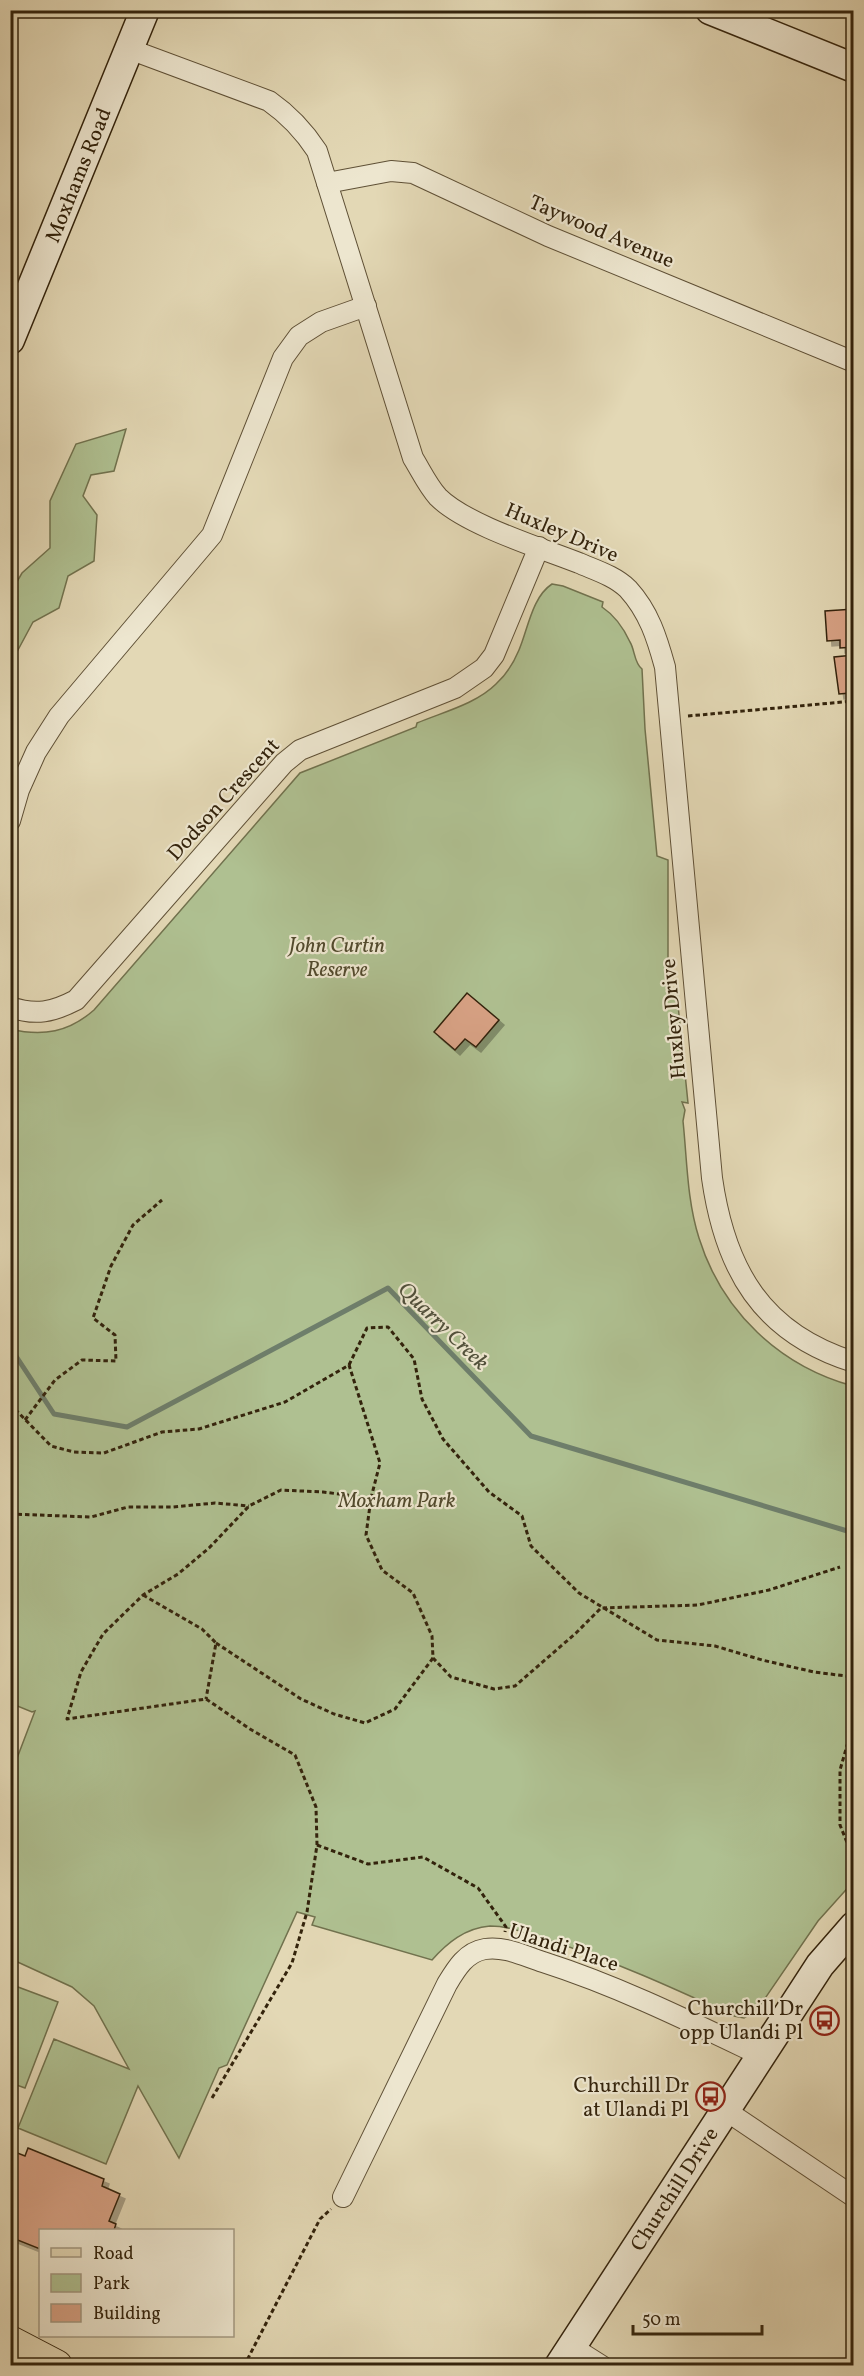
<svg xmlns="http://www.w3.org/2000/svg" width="864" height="2376" viewBox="0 0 864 2376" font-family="Vollkorn,serif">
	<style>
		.green { fill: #afc091; stroke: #71724e; stroke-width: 1.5 }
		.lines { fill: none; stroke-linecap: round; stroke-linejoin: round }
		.stream { stroke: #6e7e6b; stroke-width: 5 }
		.building { fill: #d8a285; stroke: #33230c; stroke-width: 1.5; filter: url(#shadow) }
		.street-casing { stroke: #5f5036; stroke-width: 22 }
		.secondary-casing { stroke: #33230c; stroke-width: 31 }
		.primary-casing { stroke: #33230c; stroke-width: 34 }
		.path { stroke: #33230c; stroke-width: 3; stroke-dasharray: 4.5 3; stroke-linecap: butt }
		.street { stroke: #ede6cf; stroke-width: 20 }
		.secondary { stroke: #ede6cf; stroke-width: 28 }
		.primary { stroke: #e3d8b5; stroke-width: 32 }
		.labels { text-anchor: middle; stroke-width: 4.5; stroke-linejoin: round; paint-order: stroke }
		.street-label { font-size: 21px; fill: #33230c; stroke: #ede6cf }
		.park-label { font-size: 21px; font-style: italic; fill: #524a2d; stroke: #ede6cf }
		.poi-label { font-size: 21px; fill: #33230c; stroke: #ede6cf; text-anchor: end }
		.water-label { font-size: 22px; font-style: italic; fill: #51503b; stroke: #ede6cf }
	</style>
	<defs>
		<filter id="shadow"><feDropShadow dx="5" dy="5" stdDeviation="0" flood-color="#0004"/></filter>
	</defs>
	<rect width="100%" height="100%" fill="#e3d8b5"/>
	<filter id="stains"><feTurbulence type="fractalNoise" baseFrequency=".00333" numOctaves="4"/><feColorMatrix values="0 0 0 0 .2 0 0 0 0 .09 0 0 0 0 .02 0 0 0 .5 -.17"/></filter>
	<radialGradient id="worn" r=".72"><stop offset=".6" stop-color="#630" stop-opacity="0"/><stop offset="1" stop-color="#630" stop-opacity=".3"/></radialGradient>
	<!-- green -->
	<g class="green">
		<polygon points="126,429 114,471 91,475 83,496 97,515 94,561 68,576 59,608 33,622 11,663 11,592 22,573 50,548 50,501 76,444"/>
		<path d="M552 584 563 586 603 602 602 607C614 615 624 629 630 642 635 650 634 663 642 669L645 729 657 856 668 860V971L671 996 677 995 688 1103 682 1102 685 1110 683 1121C687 1159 687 1201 699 1238 722 1312 780 1366 853 1386V1882L818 1921 757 2010 744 2018 734 2016C673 1988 612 1960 548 1940 529 1934 510 1926 490 1926 465 1928 447 1943 432 1960L312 1925 315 1917 297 1912 227 2065 219 2068 179 2158 138 2086 106 2164 18 2128 54 2039 129 2069 94 2006 72 1987 11 1959V1774L35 1711 32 1712 10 1703V1029C43 1037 69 1032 94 1010L300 773 416 727 417 723C443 712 476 704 496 684 506 675 514 662 519 650 528 629 532 597 552 584Z"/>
		<polygon points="10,1984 58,2002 25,2088 11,2083"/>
	</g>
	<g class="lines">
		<!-- stream -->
		<polyline class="stream" points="10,1347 54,1414 127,1427 388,1288 531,1436 854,1533"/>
	</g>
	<!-- building -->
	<g class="building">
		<polygon points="854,609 854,647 840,648 840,640 827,641 825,611"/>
		<polygon points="854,655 854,685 849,686 850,693 839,694 834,657"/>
		<polygon points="467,993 499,1020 476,1047 465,1039 455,1050 434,1032"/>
		<polygon points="28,2148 104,2179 102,2186 120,2194 109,2221 116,2224 114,2230 40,2230 40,2249 10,2237 10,2150 25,2156"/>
	</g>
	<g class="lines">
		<defs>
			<g id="street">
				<path d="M129 49 269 101C289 115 304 131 317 151L413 458C421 471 428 486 438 497 466 525 541 548 579 563 595 570 615 576 628 589 649 612 657 638 665 667L712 1178C725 1269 761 1333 854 1362"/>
				<polyline points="327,183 391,171 413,173 548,236 854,362"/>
				<polyline points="10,821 19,790 36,752 59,716 212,535 283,358 299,336 321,322 366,306"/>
				<path d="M10 1007C36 1016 53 1012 76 1000L284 763 300 750 455 688 484 668 494 655 539 547"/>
				<polyline points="725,2110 854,2197"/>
				<path d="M343 2197 447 1984C456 1969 466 1952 485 1949 505 1946 524 1956 543 1962 618 1986 689 2021 760 2055"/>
				<polyline points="572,2347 602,2366"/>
			</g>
			<g id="secondary">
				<polyline points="710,10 854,68"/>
				<polyline points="10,340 145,10"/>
				<polyline points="559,2366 820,1965 854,1926"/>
			</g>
			<polyline id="primary" points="10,2342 56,2366"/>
		</defs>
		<!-- street casing -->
		<use href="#street" class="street-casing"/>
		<!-- secondary casing -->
		<use href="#secondary" class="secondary-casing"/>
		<!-- primary casing -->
		<use href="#primary" class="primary-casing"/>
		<!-- path -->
		<g class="path">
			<polyline points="688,716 854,701"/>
			<polyline points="349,1365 367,1328 388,1327 414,1359 422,1399 443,1439 489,1492 522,1516 531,1546 579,1593 657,1640 715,1646 762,1660 814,1672 854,1677"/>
			<polyline points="10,1404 51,1446 74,1452 104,1453 162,1432 199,1429 285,1402 349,1365 380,1463 371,1498 366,1535 382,1570 413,1593 432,1636 433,1658 451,1677 494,1689 515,1686 576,1633 601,1608 698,1605 769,1590 840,1567"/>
			<polyline points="25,1420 55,1380 82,1360 116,1361 115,1335 93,1318 111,1266 133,1225 162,1200"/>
			<polyline points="10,1514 91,1517 128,1507 173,1507 215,1503 249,1506"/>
			<polyline points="143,1595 202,1629 216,1643 206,1699"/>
			<polyline points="216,1643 301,1699 334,1714 365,1723 395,1709 433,1658"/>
			<polyline points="854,1721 840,1770 840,1825 854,1860"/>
			<polyline points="317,1845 368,1864 423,1857 478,1888 506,1927 505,1932"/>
			<polyline points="212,2098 292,1963 307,1912 317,1845 316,1807 295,1755 250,1729 206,1699 67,1719 81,1672 103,1634 143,1595 178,1574 209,1548 249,1506 281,1490 323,1492 371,1498"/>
			<polyline points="244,2366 320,2219 331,2209"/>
		</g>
		<!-- street -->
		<use href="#street" class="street"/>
		<!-- secondary -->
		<use href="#secondary" class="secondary"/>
		<!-- primary -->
		<use href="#primary" class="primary"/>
	</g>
	<!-- icons -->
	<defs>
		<symbol id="bus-ring" viewBox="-11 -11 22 22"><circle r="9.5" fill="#ede6cf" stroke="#8f2418" stroke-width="1.5"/><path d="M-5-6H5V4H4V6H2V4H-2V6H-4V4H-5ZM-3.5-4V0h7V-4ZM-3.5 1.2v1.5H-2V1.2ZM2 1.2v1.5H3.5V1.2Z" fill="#8f2418"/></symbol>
	</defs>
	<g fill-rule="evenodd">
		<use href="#bus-ring" x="808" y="2004" width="33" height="33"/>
		<use href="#bus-ring" x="694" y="2080" width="33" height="33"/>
	</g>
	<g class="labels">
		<!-- street labels -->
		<g class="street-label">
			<text transform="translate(78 175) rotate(-68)" y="7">Moxhams Road</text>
			<text transform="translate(602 231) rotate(23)" y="7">Taywood Avenue</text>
			<text transform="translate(562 532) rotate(23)" y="7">Huxley Drive</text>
			<text transform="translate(223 799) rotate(-48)" y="7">Dodson Crescent</text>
			<text transform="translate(673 1019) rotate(-95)" y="7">Huxley Drive</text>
			<text transform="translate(564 1947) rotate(18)" y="7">Ulandi Place</text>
			<text transform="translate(674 2189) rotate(-57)" y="7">Churchill Drive</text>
		</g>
		<!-- park labels -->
		<g class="park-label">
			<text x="337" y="952">John Curtin<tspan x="337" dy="24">Reserve</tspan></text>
			<text x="397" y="1507">Moxham Park</text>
		</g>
		<!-- poi labels -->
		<g class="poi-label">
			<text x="803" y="2015">Churchill Dr<tspan x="803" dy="24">opp Ulandi Pl</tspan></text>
			<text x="689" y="2092">Churchill Dr<tspan x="689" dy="24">at Ulandi Pl</tspan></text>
		</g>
		<!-- water labels -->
		<g class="water-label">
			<text transform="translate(444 1325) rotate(44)" y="8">Quarry Creek</text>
		</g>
	</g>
	<!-- margin -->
	<rect width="864" height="2376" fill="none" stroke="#e3d8b5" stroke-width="36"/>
	<rect x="12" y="12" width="840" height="2352" fill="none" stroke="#33230c" stroke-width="3"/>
	<rect x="18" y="18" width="828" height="2340" fill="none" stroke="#33230c" stroke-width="1.5"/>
	<!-- legend -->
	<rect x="39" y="2229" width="195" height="108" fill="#ede6cf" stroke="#a39881" stroke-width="1.5"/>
	<rect x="51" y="2248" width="30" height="9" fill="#e3d8b5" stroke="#a39881" stroke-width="1.5"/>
	<text x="93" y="2259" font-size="18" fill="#33230c">Road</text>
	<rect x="51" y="2274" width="30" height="18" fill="#afc091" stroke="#a39881" stroke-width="1.5"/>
	<text x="93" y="2289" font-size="18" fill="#33230c">Park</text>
	<rect x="51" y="2304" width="30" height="18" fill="#d8a285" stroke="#a39881" stroke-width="1.5"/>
	<text x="93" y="2319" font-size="18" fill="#33230c">Building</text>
	<!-- scale -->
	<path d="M633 2325v9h129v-9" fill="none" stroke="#33230c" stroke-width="3"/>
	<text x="642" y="2325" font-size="18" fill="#33230c" stroke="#ede6cf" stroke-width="4.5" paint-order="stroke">50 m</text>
	<rect width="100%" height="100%" filter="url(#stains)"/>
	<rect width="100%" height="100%" fill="url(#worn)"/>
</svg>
